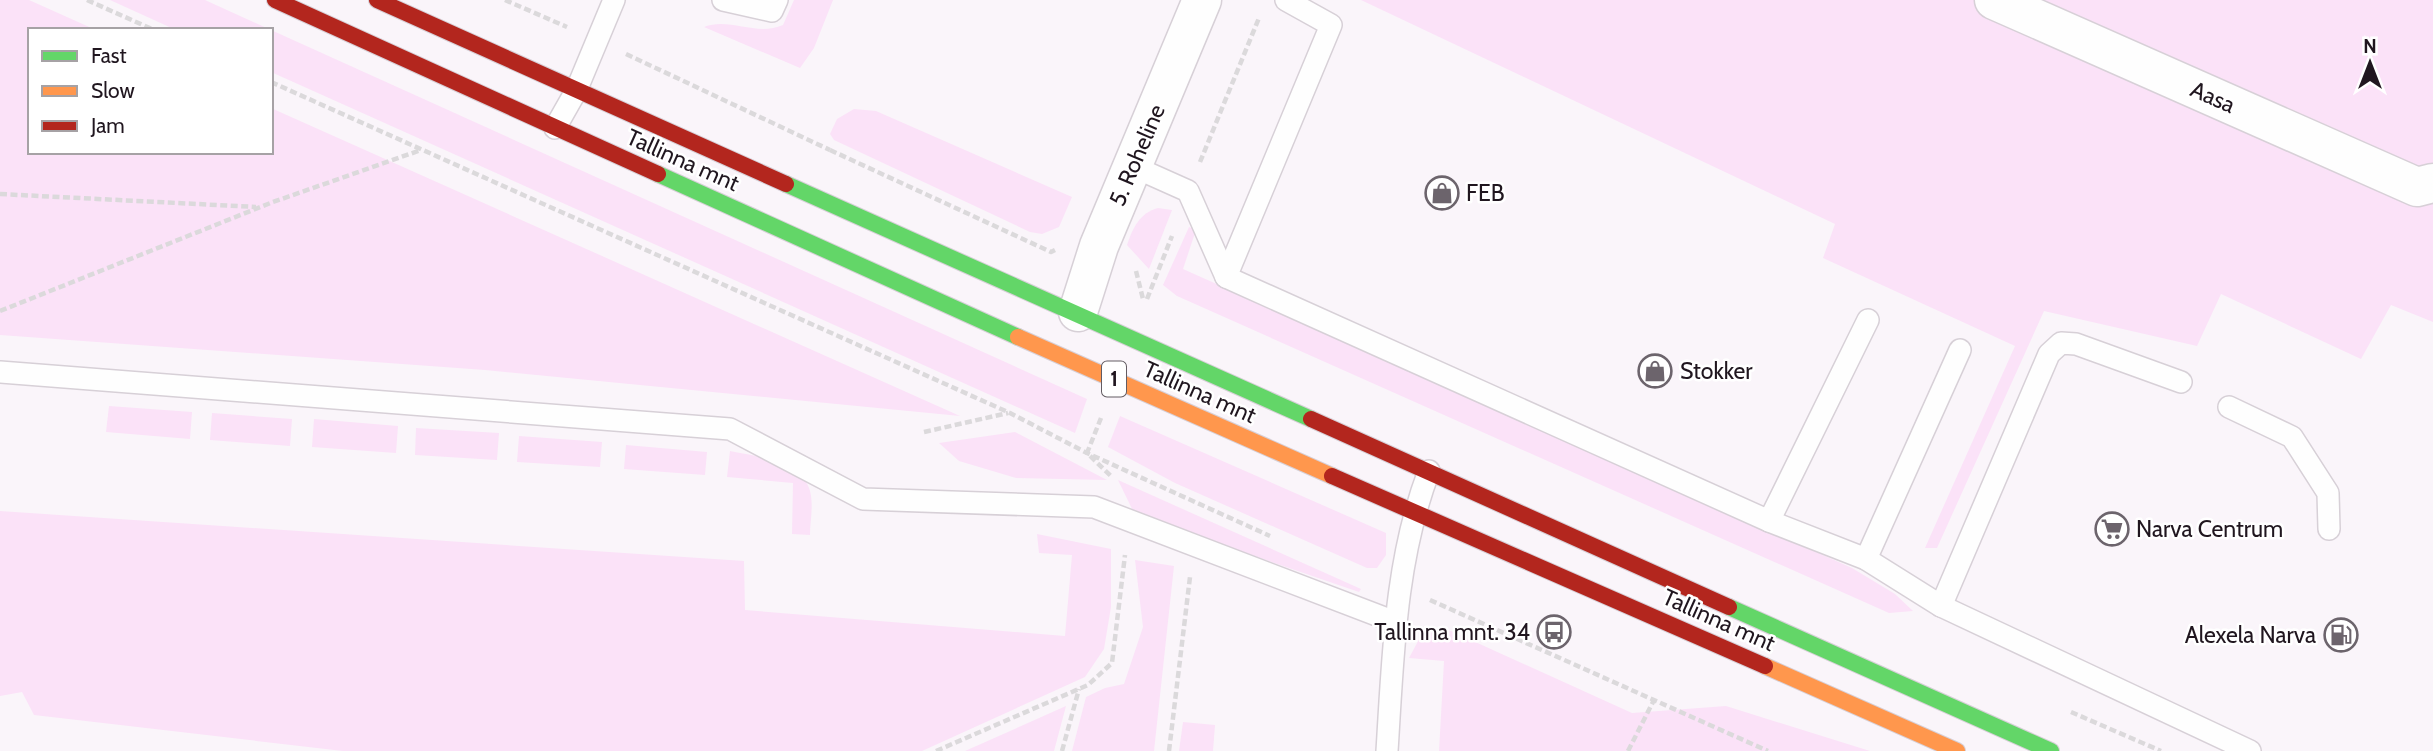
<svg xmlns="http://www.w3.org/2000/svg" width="2433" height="751" viewBox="0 0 2433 751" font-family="Cabin,sans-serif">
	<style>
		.green { fill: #fbe2f8 }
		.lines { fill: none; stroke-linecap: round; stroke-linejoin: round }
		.lane-casing { stroke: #d7d0d7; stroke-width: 24 }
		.street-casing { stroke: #d7d0d7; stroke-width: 41 }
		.fast-casing { stroke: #d7d0d7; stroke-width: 18 }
		.slow-casing { stroke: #d7d0d7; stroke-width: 18 }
		.jam-casing { stroke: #d7d0d7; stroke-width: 18 }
		.path { stroke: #dbd9db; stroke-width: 4.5; stroke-dasharray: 7 3.5; stroke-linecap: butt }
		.lane { stroke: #fefefe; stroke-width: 21 }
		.street { stroke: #fefefe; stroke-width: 38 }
		.fast { stroke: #63d668; stroke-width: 16 }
		.slow { stroke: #ff974d; stroke-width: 16 }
		.jam { stroke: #b3261e; stroke-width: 16 }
		.labels { text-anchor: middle; stroke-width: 5; stroke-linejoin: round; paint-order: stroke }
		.shield { fill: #fff; stroke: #635c62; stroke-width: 2 }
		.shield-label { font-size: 21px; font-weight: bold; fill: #20161f }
		.street-label { font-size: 23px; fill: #20161f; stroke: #fff }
		.poi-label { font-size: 23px; fill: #20161f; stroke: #fff; text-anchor: start }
	</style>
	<rect width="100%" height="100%" fill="#faf5fa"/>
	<!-- green -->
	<g class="green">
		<polygon points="0,0 29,0 96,30 30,30 30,152 271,152 271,108 960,416 485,370 0,335"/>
		<polygon points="110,0 205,0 271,30 176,30"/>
		<path d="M794 0H833L814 48 800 68 704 27C730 17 756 37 783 25Z"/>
		<polygon points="1361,0 2433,0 2433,322 2391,305 2361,359 2221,294 2197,346 2044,311 1937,548 1925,548 2015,346 1823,258 1835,224"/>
		<polygon points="271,30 1087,399 1075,433 271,72"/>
		<polygon points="854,109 876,111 1072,197 1059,227 1042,234 1030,232 834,140 830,134 837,119"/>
		<path d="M1158 208 1172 210 1149 269 1127 245C1133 227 1140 213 1158 208Z"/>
		<polygon points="1189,227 1196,230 1183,269 1852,568 1895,594 1913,611 1889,613 1177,296 1163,285"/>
		<polygon points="109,406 192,412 190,439 106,432"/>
		<polygon points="212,413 292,419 290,446 210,440"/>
		<polygon points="1120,416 1386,533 1386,555 1377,568 1367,568 1175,483 1108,447"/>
		<polygon points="314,419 398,426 396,453 312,447"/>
		<polygon points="416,428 499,433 497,460 415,455"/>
		<polygon points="1015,432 1107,480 1016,478 959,461 939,443"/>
		<polygon points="519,436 602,442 600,467 517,462"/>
		<polygon points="626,445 707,452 705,475 624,469"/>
		<path d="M730 451C756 456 808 463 811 496 813 509 810 522 810 535L792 534 793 483 727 477Z"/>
		<polygon points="1118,480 1361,589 1359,592 1135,515"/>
		<polygon points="0,511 744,561 745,610 1065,636 1072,555 1039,553 1037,534 1111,549 1111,607 1104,649 1085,677 922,751 343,751 34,715 22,692 0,696"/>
		<polygon points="1135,560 1174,566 1154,751 1072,751 1086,697 1105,688 1124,684 1143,627"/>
		<polygon points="1451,631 1632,713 1726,706 1870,751 1439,751 1444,661 1409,658 1423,632"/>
		<polygon points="1066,706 1054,751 965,751"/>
		<polygon points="1183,722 1215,725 1213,751 1179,751"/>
	</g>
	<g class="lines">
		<defs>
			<g id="lane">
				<polyline points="723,0 772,11 777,0"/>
				<polyline points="555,128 576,91 614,0"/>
				<polyline points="1132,166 1188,191 1226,277 1769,521 1866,559 1941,606 2250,751"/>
				<polyline points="1226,277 1331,25 1286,0"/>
				<polyline points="0,372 730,429 863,499 1094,507 1395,622"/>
				<polyline points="2229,407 2292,437 2328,493 2329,529"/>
				<polyline points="1769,521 1868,320"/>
				<polyline points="1866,559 1960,350"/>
				<polyline points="1941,606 2049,354 2061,343 2076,344 2181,382"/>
				<path d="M1387 751C1393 657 1395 560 1429 471"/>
			</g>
			<g id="street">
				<polyline points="1994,0 2417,187 2433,183"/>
				<polyline points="1078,312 1099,246 1202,0"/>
			</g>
			<g id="fast">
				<polyline points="658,174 1018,337"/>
				<polyline points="786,184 1311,419"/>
				<polyline points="1729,607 2051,751"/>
			</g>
			<g id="slow">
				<polyline points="1018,337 1332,476"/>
				<polyline points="1765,666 1957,751"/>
			</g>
			<g id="jam">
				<polyline points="275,0 658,174"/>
				<polyline points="377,0 786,184"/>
				<polyline points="1311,419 1729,607"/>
				<polyline points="1332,476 1765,666"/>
			</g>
		</defs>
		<!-- lane casing -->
		<use href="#lane" class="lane-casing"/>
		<!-- street casing -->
		<use href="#street" class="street-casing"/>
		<!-- fast casing -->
		<use href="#fast" class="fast-casing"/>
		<!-- slow casing -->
		<use href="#slow" class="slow-casing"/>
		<!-- jam casing -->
		<use href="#jam" class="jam-casing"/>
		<!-- path -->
		<g class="path">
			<polyline points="87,0 154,30"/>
			<polyline points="505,0 567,27"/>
			<polyline points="626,54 830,150"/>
			<polyline points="271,82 1010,413 1087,453 1270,536"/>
			<polyline points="830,150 1051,252 1055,250"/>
			<polyline points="1200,162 1259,18"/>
			<polyline points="0,194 256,207"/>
			<polyline points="1136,271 1143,299"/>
			<polyline points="1147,299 1172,236"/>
			<polyline points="0,311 273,202 421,150"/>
			<polyline points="1101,418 1087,453 1112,477"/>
			<polyline points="924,432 1008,413"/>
			<polyline points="1430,600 1768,751"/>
			<polyline points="2071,712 2161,751"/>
			<polyline points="936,751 1088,685 1112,663 1125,555"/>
			<polyline points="1062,751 1079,689"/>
			<polyline points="1169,751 1190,577"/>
			<polyline points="1628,751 1654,700"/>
		</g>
		<!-- lane -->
		<use href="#lane" class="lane"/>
		<!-- street -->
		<use href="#street" class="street"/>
		<!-- fast -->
		<use href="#fast" class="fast"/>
		<!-- slow -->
		<use href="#slow" class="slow"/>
		<!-- jam -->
		<use href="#jam" class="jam"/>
	</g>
	<!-- icons -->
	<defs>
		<symbol id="shop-ring" viewBox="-11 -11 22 22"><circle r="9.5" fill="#fff" stroke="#6c646c" stroke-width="1.5"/><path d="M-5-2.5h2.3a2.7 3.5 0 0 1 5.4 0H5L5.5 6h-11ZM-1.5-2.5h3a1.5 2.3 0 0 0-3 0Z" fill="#6c646c"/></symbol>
		<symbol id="supermarket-ring" viewBox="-11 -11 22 22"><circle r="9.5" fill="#fff" stroke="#6c646c" stroke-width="1.5"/><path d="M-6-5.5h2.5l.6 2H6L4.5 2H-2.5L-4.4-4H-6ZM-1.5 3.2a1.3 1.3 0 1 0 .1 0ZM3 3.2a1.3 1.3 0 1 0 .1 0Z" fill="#6c646c"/></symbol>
		<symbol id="bus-ring" viewBox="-11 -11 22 22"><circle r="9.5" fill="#fff" stroke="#6c646c" stroke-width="1.5"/><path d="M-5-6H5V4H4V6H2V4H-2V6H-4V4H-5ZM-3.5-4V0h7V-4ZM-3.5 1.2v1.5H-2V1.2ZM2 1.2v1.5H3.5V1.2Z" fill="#6c646c"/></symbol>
		<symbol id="fuel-ring" viewBox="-11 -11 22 22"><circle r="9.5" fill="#fff" stroke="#6c646c" stroke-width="1.5"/><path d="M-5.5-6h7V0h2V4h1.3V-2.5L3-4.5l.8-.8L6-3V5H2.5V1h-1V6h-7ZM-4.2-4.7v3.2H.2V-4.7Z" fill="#6c646c"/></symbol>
	</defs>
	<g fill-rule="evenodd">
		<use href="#shop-ring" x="1423" y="174" width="38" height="38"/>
		<use href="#shop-ring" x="1636" y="352" width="38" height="38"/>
		<use href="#supermarket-ring" x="2093" y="510" width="38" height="38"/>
		<use href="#bus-ring" x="1535" y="613" width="38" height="38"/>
		<use href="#fuel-ring" x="2322" y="616" width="38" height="38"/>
	</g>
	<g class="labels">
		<!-- shield labels -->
		<rect class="shield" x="1102" y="361.5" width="24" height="35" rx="5"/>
		<g class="shield-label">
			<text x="1114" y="386">1</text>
		</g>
		<!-- street labels -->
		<g class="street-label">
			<text transform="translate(2213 97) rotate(24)" y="8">Aasa</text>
			<text transform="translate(1137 155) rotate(-67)" y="8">5. Roheline</text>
			<text transform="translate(683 160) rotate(24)" y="8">Tallinna mnt</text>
			<text transform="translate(1200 392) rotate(24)" y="8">Tallinna mnt</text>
			<text transform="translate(1719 620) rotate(24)" y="8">Tallinna mnt</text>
		</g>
		<!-- poi labels -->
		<g class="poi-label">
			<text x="1466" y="201">FEB</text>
			<text x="1680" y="379">Stokker</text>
			<text x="2136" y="537">Narva Centrum</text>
			<text x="1530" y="640" text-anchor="end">Tallinna mnt. 34</text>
			<text x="2316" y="643" text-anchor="end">Alexela Narva</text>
		</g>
	</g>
	<!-- legend -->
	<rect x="28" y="28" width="245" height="126" fill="#ffffff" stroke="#a6a2a5" stroke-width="2"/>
	<rect x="42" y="51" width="35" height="10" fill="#63d668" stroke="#a6a2a5" stroke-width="2"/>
	<text x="91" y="63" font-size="21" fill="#20161f">Fast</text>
	<rect x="42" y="86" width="35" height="10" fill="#ff974d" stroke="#a6a2a5" stroke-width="2"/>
	<text x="91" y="98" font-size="21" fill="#20161f">Slow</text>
	<rect x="42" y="121" width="35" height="10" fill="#b3261e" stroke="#a6a2a5" stroke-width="2"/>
	<text x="91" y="133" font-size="21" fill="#20161f">Jam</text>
	<!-- north arrow -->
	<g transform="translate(2370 63)" stroke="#ffffff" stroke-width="5" paint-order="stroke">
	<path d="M0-5L12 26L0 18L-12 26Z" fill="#20161f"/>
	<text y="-10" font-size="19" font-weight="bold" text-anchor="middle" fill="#20161f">N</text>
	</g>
</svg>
